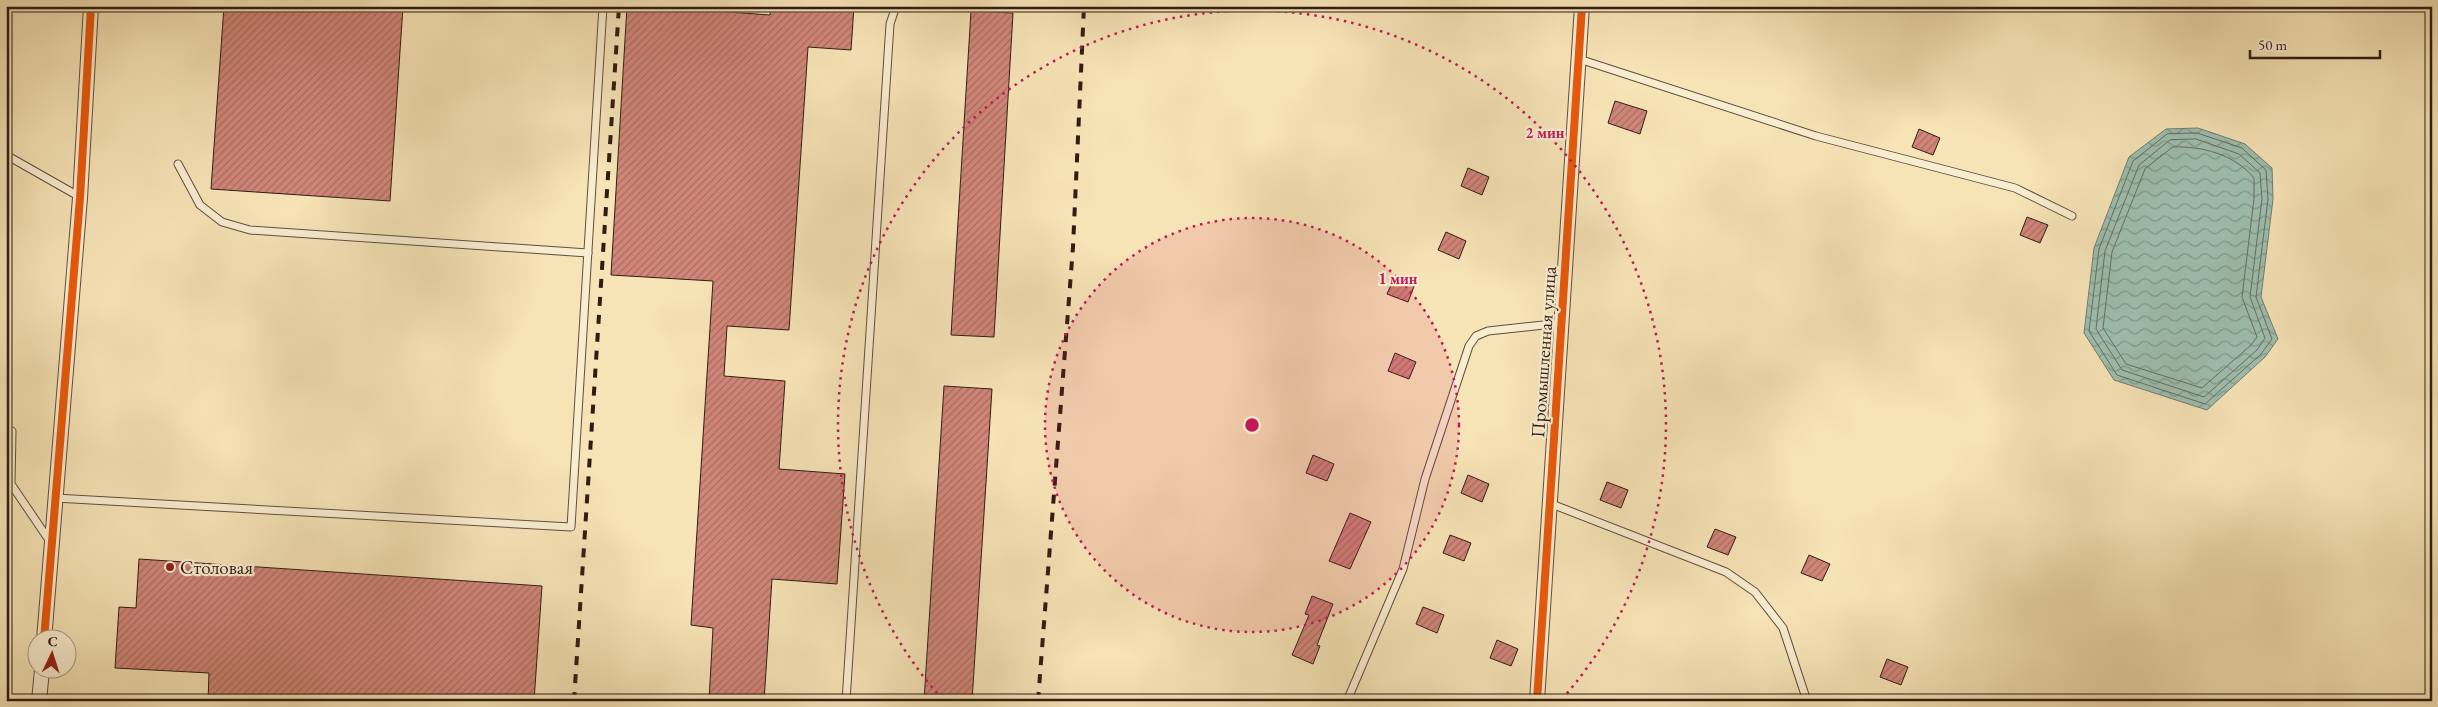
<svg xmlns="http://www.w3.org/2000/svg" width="2438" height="707" viewBox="0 0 2438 707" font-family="'EB Garamond',serif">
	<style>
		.water { fill: url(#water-waves); stroke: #717e71 }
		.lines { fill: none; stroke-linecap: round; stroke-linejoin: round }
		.shore { stroke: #666e62; stroke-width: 1 }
		.building { fill: url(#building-hatch); stroke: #2f1d15 }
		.service-casing { stroke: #614e3d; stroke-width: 9 }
		.minor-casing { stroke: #614e3d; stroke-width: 16 }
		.service { stroke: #f9edd0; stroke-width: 7 }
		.minor { stroke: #f9edd0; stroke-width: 14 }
		.rail { stroke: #2f1d15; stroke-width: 4; stroke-dasharray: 9 9; stroke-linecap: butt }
		.cycleway-casing { stroke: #f9edd0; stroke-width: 11 }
		.cycleway { stroke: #e8590c; stroke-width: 8 }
		.ring { fill: none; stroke: #c2185b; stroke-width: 2.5; stroke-dasharray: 2.5 5 }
		.poi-dot { fill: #8f2418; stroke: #f9edd0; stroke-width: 2 }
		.labels { text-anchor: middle; stroke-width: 4.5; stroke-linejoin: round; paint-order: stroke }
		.street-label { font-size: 19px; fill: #2f1d15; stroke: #f9edd0 }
		.poi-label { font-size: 19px; fill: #2f1d15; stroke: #f9edd0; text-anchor: start }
		.centre { fill: #c2185b; stroke: #f9edd0; stroke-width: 2.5 }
		.ring-label { font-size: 15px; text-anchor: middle; font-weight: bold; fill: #c2185b; stroke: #f9edd0; stroke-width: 4.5; stroke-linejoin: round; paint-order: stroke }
	</style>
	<defs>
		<pattern id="water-waves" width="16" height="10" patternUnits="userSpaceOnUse" patternTransform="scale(1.25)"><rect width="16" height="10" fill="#9dbeae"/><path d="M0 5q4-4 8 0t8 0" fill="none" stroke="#809a8c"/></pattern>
		<pattern id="building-hatch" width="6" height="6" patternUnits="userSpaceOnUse" patternTransform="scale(1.25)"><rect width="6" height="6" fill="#d18679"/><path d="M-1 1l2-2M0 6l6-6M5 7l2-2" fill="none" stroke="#aa6d62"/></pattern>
	</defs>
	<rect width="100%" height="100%" fill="#f6e3b6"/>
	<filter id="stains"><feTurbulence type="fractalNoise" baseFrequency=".004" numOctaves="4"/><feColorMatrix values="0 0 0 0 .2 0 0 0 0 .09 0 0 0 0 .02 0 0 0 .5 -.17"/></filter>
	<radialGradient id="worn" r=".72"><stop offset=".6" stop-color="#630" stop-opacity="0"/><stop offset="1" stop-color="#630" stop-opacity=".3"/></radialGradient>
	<!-- water -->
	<polygon class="water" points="2198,128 2245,144 2272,168 2273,199 2261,297 2278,339 2265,357 2207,410 2114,380 2084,333 2094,248 2129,157 2166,129"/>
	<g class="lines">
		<!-- shore -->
		<g class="shore">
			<polygon points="2197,133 2242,148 2266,170 2268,199 2256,297 2272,339 2261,354 2205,404 2117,375 2089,331 2099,249 2133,161 2167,134"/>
			<polygon points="2196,139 2239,154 2260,173 2262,199 2250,297 2265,338 2257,350 2204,397 2122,370 2096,329 2105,251 2139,165 2170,140"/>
			<path d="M2173 147C2202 146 2234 154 2254 178V199L2242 297 2257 337 2251 345 2202 388 2126 364 2103 328 2112 252 2145 169Z"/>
		</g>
	</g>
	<!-- building -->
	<g class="building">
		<polygon points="224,6 403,6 390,201 211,189"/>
		<polygon points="627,6 715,6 715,11 770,15 771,6 854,6 851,50 808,47 789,330 727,326 724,376 785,381 779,469 845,474 837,584 772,579 764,701 709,701 713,628 691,625 713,281 611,275"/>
		<polygon points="971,11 1013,13 994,337 951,335"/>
		<polygon points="1615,101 1647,111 1640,134 1608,123"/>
		<polygon points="1919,129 1940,138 1933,155 1912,147"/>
		<polygon points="1468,168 1489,177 1482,195 1461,186"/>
		<polygon points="2027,217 2048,225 2040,243 2020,235"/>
		<polygon points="1446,232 1466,241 1459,259 1438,250"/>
		<polygon points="1395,276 1415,284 1408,302 1387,294"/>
		<polygon points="1395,353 1416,362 1409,379 1388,371"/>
		<polygon points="944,386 992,389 972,701 924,701"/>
		<polygon points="1313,455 1334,464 1327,481 1306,473"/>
		<polygon points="1468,475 1489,484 1482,502 1461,493"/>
		<polygon points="1607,482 1628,490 1621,508 1600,500"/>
		<polygon points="1350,513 1371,522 1350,569 1329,561"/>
		<polygon points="1715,529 1736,537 1728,555 1707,547"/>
		<polygon points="1450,535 1471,543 1464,561 1443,553"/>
		<polygon points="1809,555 1830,564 1822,581 1801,573"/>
		<polygon points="139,559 542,586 534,701 208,701 209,673 115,668 119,607 136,608"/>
		<polygon points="1312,596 1333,604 1317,645 1320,646 1313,664 1292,655 1309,615 1305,614"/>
		<polygon points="1423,607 1444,615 1437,633 1416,624"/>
		<polygon points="1497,640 1518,649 1511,666 1490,658"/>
		<polygon points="1887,659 1908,667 1901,685 1880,677"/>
	</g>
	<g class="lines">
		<defs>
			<g id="service">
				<polyline points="1579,59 1816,136 2015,188 2072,216"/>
				<polyline points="6,155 80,197"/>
				<polyline points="178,164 200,205 222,222 250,230 588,253"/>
				<polyline points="12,431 11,484 51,543"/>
				<polyline points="55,498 571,527 603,6"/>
				<polyline points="1549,503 1726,572 1755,592 1783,628 1807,701"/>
				<polyline points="846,701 890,24 896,6"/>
				<polyline points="1347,701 1403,569 1425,479 1469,346 1476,336 1488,331 1562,323"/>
			</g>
			<g id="minor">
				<polyline points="44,640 80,198 91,6"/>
				<polyline points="39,701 42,670"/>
				<polyline points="1537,701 1582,6"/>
			</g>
		</defs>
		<!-- service casing -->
		<use href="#service" class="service-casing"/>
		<!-- minor casing -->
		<use href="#minor" class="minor-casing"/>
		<!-- service -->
		<use href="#service" class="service"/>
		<!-- minor -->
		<use href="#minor" class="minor"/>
		<!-- rail -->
		<g class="rail">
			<polyline points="574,701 619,6"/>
			<polyline points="1038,701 1073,247 1084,6"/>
		</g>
		<defs>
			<g id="cycleway">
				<polyline points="44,640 80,198 91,6"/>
				<polyline points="1537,701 1582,6"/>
			</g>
		</defs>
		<!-- cycleway casing -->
		<use href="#cycleway" class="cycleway-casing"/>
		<!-- cycleway -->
		<use href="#cycleway" class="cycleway"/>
	</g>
	<!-- distance rings -->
	<circle cx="1252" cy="425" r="207" fill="#c2185b" fill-opacity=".12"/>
	<g class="ring">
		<circle cx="1252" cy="425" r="207"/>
		<path d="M942 699A414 414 0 1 1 1562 699"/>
	</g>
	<!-- markers -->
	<circle class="poi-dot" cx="170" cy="567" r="5"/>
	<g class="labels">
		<!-- street labels -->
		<g class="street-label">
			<text transform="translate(1543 352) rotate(-86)" y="7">Промышленная улица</text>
		</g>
		<!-- poi labels -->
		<g class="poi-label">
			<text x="180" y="574">Столовая</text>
		</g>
	</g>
	<circle cx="1252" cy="425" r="8" class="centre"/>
	<g class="ring-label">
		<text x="1545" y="138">2 мин</text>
		<text x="1398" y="284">1 мин</text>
	</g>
	<!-- margin -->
	<rect width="2438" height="707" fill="none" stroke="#f6e3b6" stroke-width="25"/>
	<rect x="8" y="8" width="2423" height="692" fill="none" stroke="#2f1d15" stroke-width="2.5"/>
	<rect x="12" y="12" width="2413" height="682" fill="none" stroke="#2f1d15"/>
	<!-- north arrow -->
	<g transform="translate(52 654) rotate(4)"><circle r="24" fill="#f9edd0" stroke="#a89a85"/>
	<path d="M0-4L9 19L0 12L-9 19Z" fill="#8f2418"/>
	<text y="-8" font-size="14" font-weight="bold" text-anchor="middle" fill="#2f1d15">С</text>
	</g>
	<!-- scale -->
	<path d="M2250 50v8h130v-8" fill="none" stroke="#2f1d15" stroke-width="2.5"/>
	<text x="2258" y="50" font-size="15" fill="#2f1d15" stroke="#f9edd0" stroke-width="4" paint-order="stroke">50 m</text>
	<rect width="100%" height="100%" filter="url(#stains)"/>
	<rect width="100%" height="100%" fill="url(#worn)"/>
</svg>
